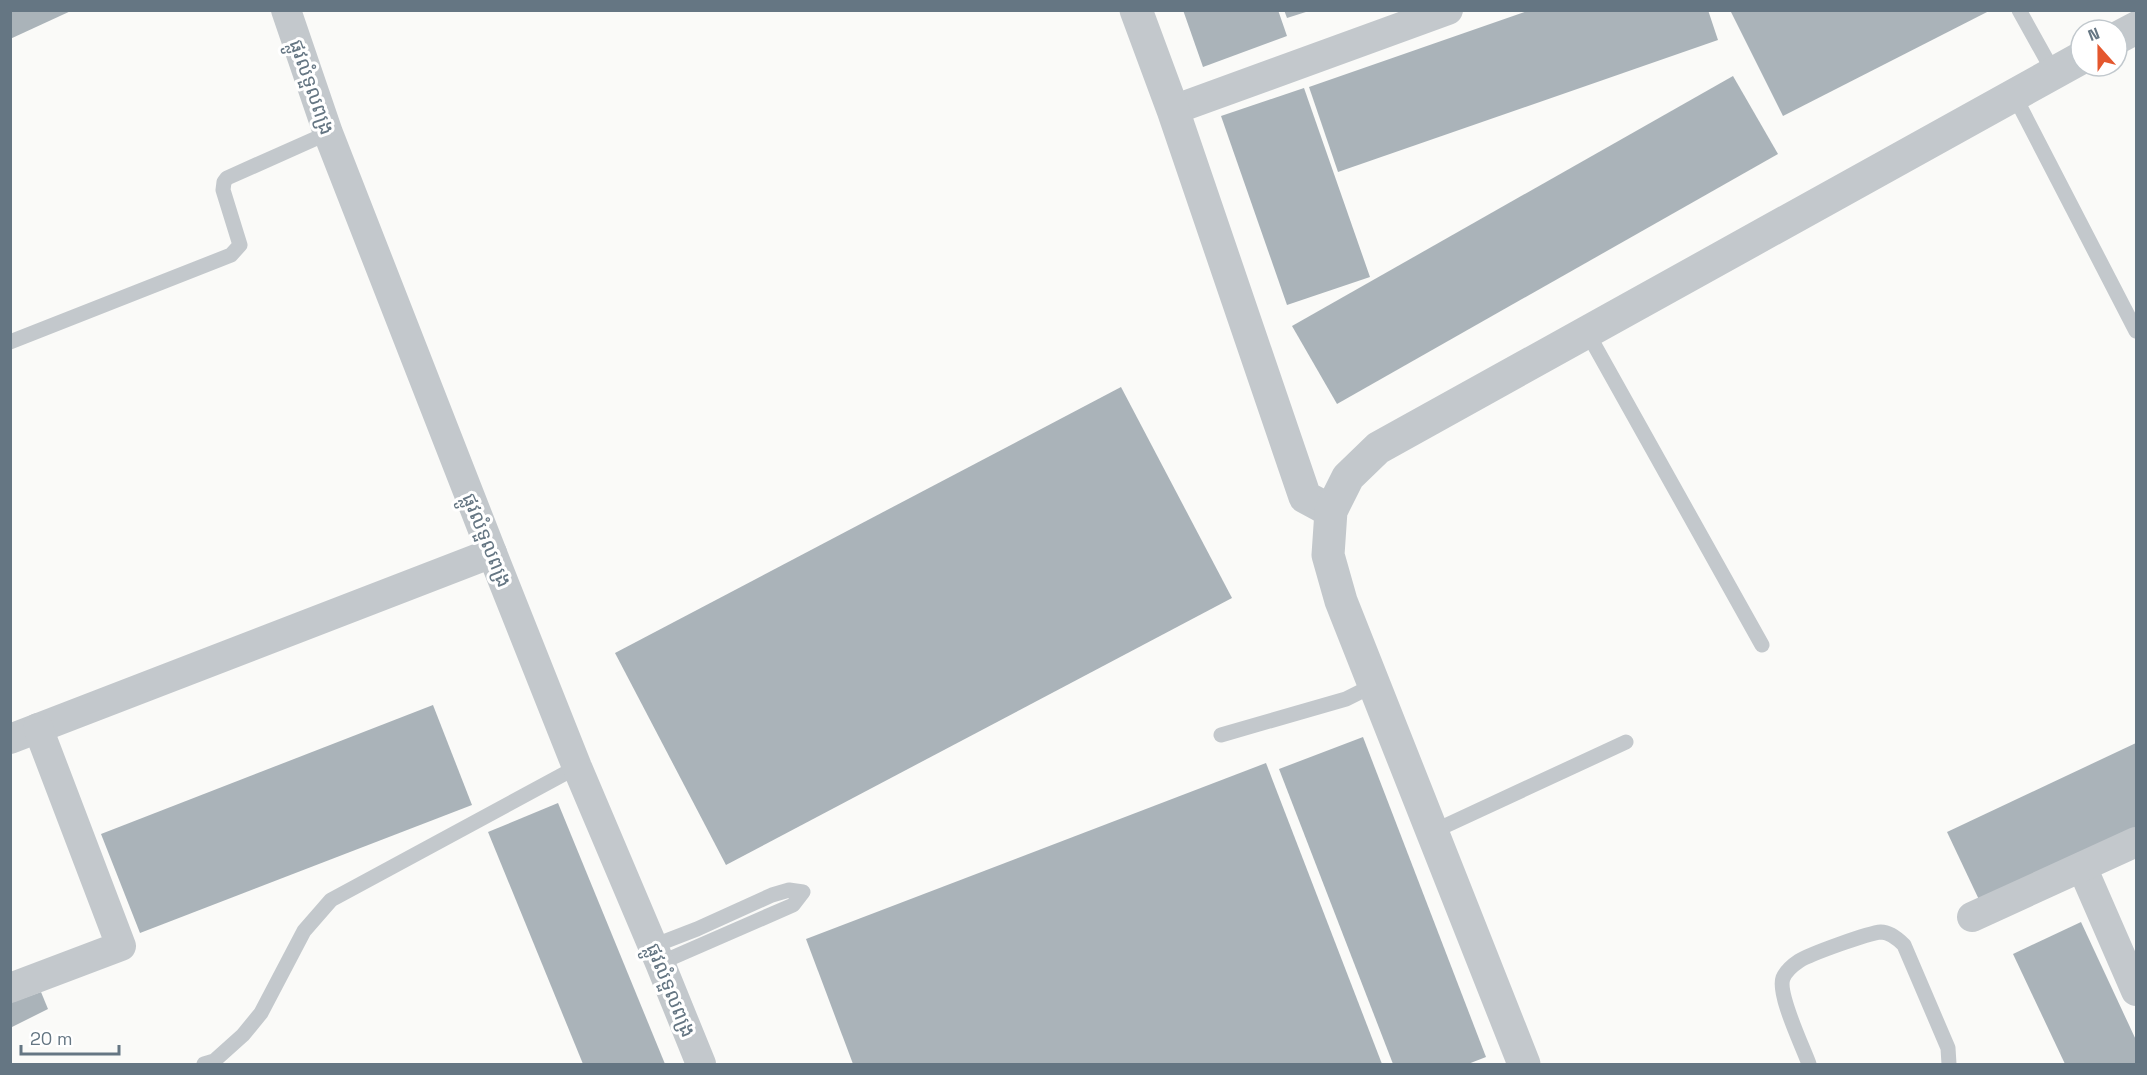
<svg xmlns="http://www.w3.org/2000/svg" width="2147" height="1075" viewBox="0 0 2147 1075" font-family="'Space Grotesk','Noto Sans Khmer',sans-serif">
	<style>
		.building { fill: #aab3b9 }
		.lines { fill: none; stroke-linecap: round; stroke-linejoin: round }
		.service { stroke: #c3c8cc; stroke-width: 15 }
		.minor { stroke: #c3c8cc; stroke-width: 30 }
		.tertiary { stroke: #c3c8cc; stroke-width: 33 }
		.labels { text-anchor: middle; stroke-width: 6; stroke-linejoin: round; paint-order: stroke }
		.street-label { font-size: 20px; fill: #657683; stroke: #fff }
	</style>
	<rect width="100%" height="100%" fill="#fafaf8"/>
	<!-- building -->
	<g class="building">
		<polygon points="10,10 73,10 10,39"/>
		<polygon points="1183,10 1278,10 1287,36 1203,67"/>
		<polygon points="1284,10 1309,10 1309,11 1287,18"/>
		<polygon points="1530,10 1708,10 1718,40 1338,172 1309,87"/>
		<polygon points="1730,10 1991,10 1783,116"/>
		<polygon points="1733,76 1778,154 1337,404 1292,326"/>
		<polygon points="1304,88 1370,277 1287,305 1221,116"/>
		<polygon points="1121,387 1232,598 726,865 615,653"/>
		<polygon points="433,705 472,805 140,933 101,834"/>
		<polygon points="1363,737 1486,1057 1468,1064 1393,1064 1279,769"/>
		<polygon points="2136,743 2136,833 1982,906 1947,832"/>
		<polygon points="1266,763 1382,1064 853,1064 806,939"/>
		<polygon points="558,803 665,1064 583,1064 488,832"/>
		<polygon points="2081,922 2136,1040 2136,1064 2065,1064 2013,954"/>
		<polygon points="41,992 48,1009 10,1028 10,1003"/>
	</g>
	<g class="lines">
		<!-- service -->
		<g class="service">
			<polyline points="2019,10 2054,73"/>
			<polyline points="2014,95 2136,331"/>
			<polyline points="1587,332 1762,645"/>
			<polyline points="10,342 231,255 240,245 223,190 224,182 227,178 328,133"/>
			<polyline points="1221,735 1346,699 1374,685"/>
			<polyline points="1432,832 1626,742"/>
			<polyline points="653,946 697,929 772,895 789,890 803,892 793,905 660,963"/>
			<polyline points="204,1064 214,1061 243,1035 261,1013 304,931 331,900 577,767"/>
			<path d="M1809 1064C1803 1047 1777 994 1783 978 1786 971 1793 965 1799 961 1810 954 1868 933 1881 932 1890 932 1898 939 1904 945L1948 1048 1949 1064"/>
		</g>
		<!-- minor -->
		<g class="minor">
			<polyline points="286,10 328,133 492,553 577,767 660,963 701,1064"/>
			<polyline points="1173,110 1448,10"/>
			<polyline points="10,739 492,553"/>
			<polyline points="2082,867 2136,991"/>
			<polyline points="1972,917 2136,842"/>
			<polyline points="10,988 121,946 38,728"/>
		</g>
		<!-- tertiary -->
		<g class="tertiary">
			<polyline points="1136,10 1173,110 1305,497 1331,511"/>
			<polyline points="2117,38 2136,28"/>
			<polyline points="1524,1064 1341,601 1328,555 1331,511 1348,477 1378,448 2081,58"/>
		</g>
	</g>
	<g class="labels">
		<!-- street labels -->
		<g class="street-label">
			<text transform="translate(312 87) rotate(71)" y="7">ផ្លូវលំទួលពង្រ</text>
			<text transform="translate(487 540) rotate(68)" y="7">ផ្លូវលំទួលពង្រ</text>
			<text transform="translate(671 990) rotate(68)" y="7">ផ្លូវលំទួលពង្រ</text>
		</g>
	</g>
	<!-- border -->
	<rect width="2147" height="1075" fill="none" stroke="#657683" stroke-width="24"/>
	<!-- north arrow -->
	<g transform="translate(2099 48) rotate(339)"><circle r="28" fill="#ffffff" stroke="#c1c8cd" stroke-width="1.5"/>
	<path d="M0-4.5L10 22L0 15L-10 22Z" fill="#e4572e"/>
	<text y="-9" font-size="16" font-weight="bold" text-anchor="middle" fill="#657683">N</text>
	</g>
	<!-- scale -->
	<path d="M21 1045v9h98v-9" fill="none" stroke="#657683" stroke-width="3"/>
	<text x="30" y="1045" font-size="18" fill="#657683" stroke="#ffffff" stroke-width="4.5" paint-order="stroke">20 m</text>
</svg>
